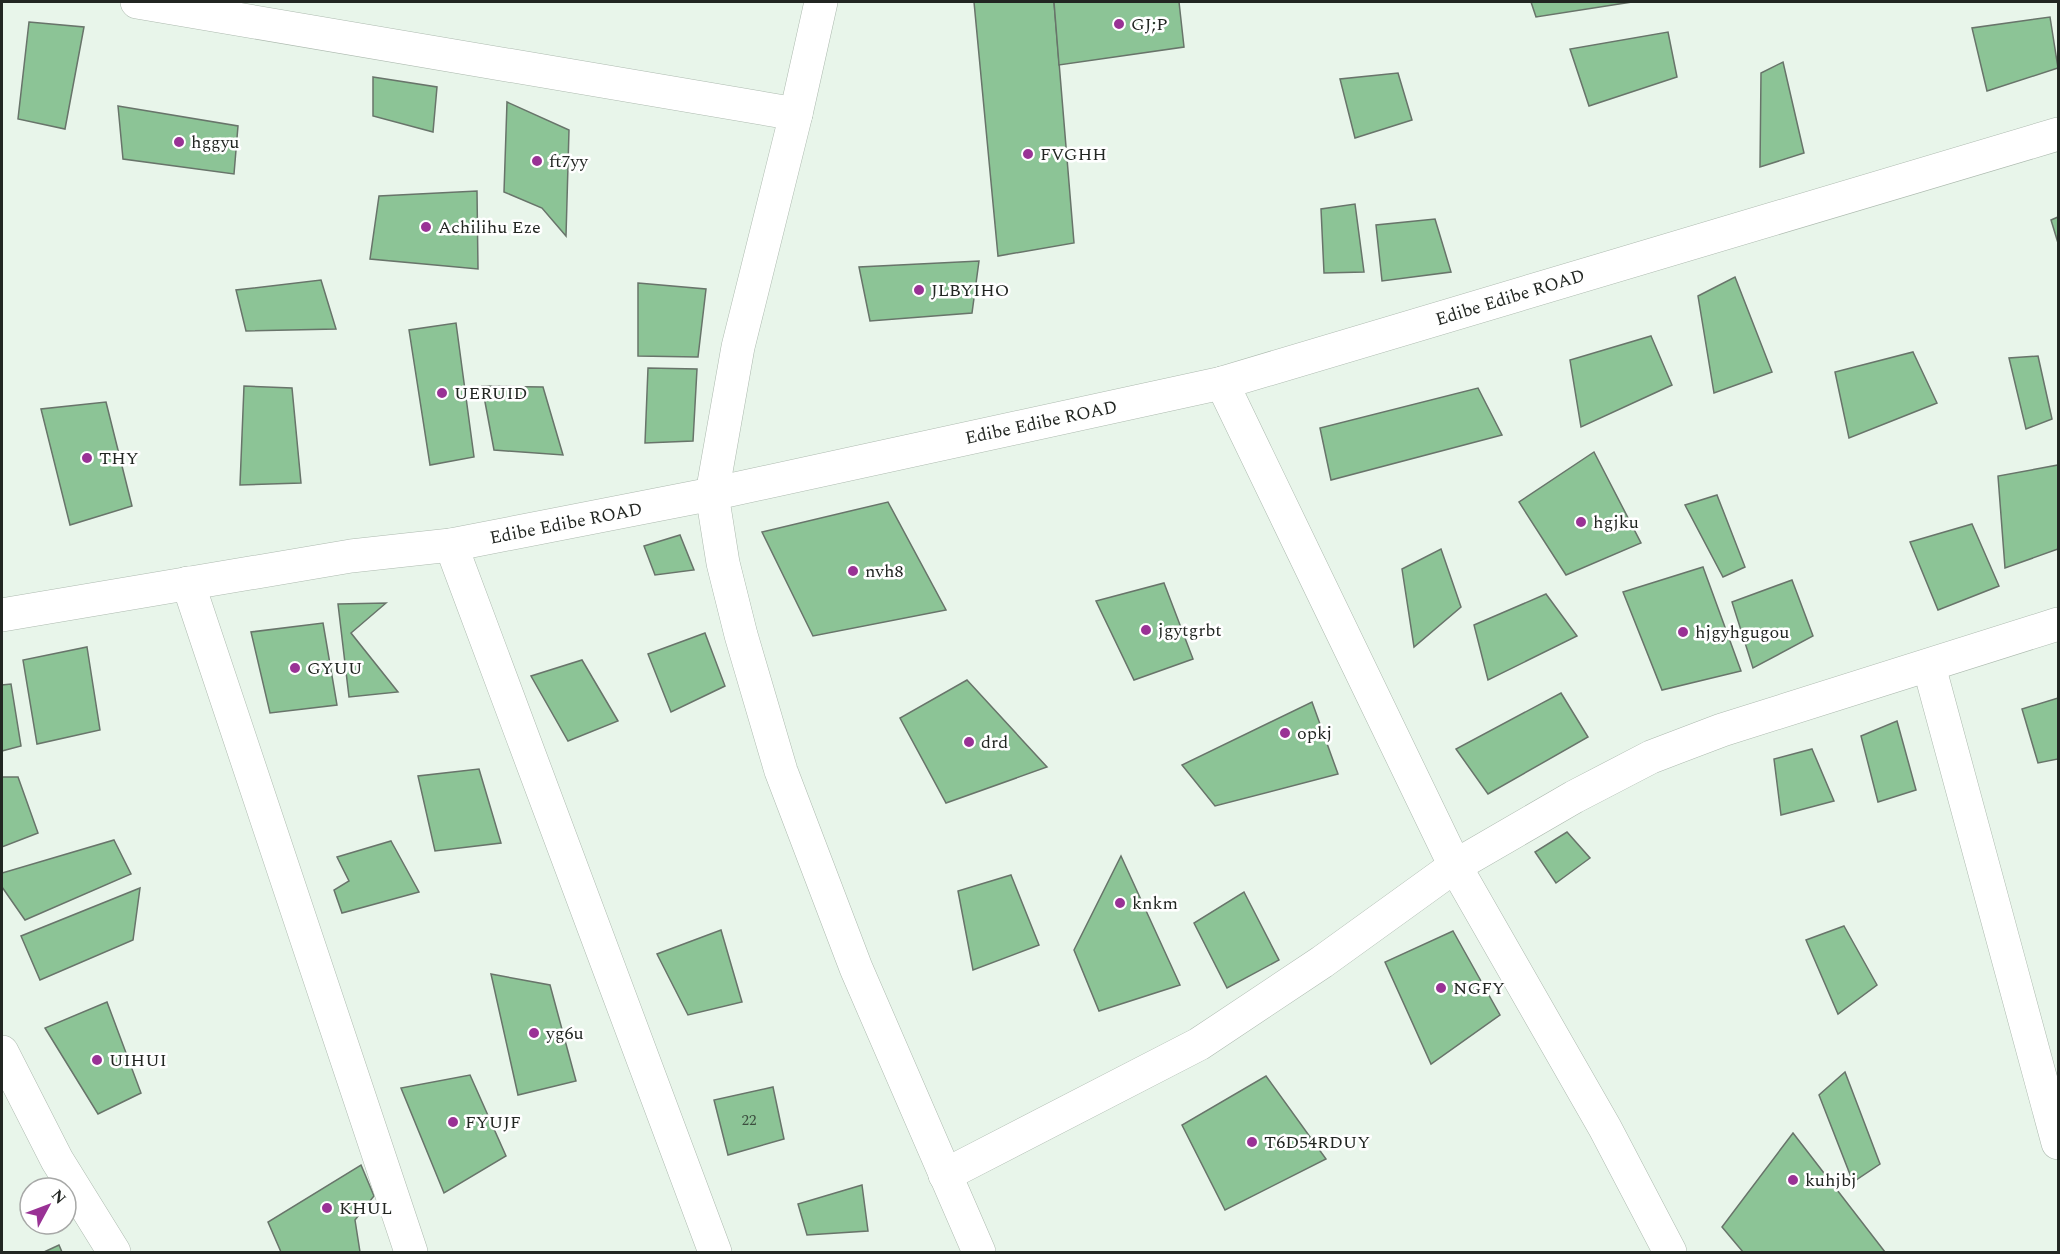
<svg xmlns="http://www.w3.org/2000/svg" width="2060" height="1254" viewBox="0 0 2060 1254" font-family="Spectral,serif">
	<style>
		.building { fill: #8cc496; stroke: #68746a; stroke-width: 1.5 }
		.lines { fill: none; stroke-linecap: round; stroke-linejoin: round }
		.street-casing { stroke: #adbaaf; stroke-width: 34 }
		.secondary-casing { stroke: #adbaaf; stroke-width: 34 }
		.street { stroke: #fff; stroke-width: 33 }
		.secondary { stroke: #fff; stroke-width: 33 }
		.poi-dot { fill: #993295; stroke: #fff; stroke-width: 2 }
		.labels { text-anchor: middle; stroke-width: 5; stroke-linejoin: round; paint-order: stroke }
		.number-label { font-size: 15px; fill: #3c4e3f }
		.poi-label { font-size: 18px; fill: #222622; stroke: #fff; text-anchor: start }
		.street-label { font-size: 18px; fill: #222622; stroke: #fff }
	</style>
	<rect width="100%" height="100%" fill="#e8f5ea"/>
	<!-- building -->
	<g class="building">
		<polygon points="974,2 1054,2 1074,243 998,256"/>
		<polygon points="1054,2 1179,2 1184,47 1059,65"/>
		<polygon points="1531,2 1632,2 1536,17"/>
		<polygon points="2050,17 2058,68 1987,91 1972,28"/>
		<polygon points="29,22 84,27 65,129 18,119"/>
		<polygon points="1668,32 1677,77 1589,106 1570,49"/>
		<polygon points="1783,62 1804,153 1760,167 1761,73"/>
		<polygon points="1398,73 1412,120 1355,138 1340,79"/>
		<polygon points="373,77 437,87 433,132 373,116"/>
		<polygon points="507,102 569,130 566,236 542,208 504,192"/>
		<polygon points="118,106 238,126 234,174 123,159"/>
		<polygon points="477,191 478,269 370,259 379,196"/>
		<polygon points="1355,204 1364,272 1324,273 1321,209"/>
		<polygon points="2058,217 2058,243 2051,220"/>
		<polygon points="1435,219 1451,272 1382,281 1376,225"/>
		<polygon points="979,261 972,313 870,321 859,267"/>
		<polygon points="1735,277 1772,372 1714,393 1698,296"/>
		<polygon points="321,280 336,329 246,331 236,290"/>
		<polygon points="638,283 706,289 698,357 638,356"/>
		<polygon points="456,323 474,457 430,465 409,330"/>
		<polygon points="1651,336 1672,385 1581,427 1570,360"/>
		<polygon points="1913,352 1937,403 1849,438 1835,372"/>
		<polygon points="2038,356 2052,419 2026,429 2009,358"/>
		<polygon points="648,368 697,369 693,441 645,443"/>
		<polygon points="244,386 292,388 301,483 240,485"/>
		<polygon points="482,386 543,387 563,455 494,450"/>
		<polygon points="1478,388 1502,435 1331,480 1320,428"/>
		<polygon points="106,402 132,506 70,525 41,409"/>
		<polygon points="1594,452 1641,543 1566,575 1519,502"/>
		<polygon points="2058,465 2058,549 2005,568 1998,476"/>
		<polygon points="1717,495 1745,567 1723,577 1685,505"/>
		<polygon points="888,502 946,610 813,636 762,532"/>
		<polygon points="1972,524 1999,586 1938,610 1910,542"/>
		<polygon points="680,535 694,570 655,575 644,546"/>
		<polygon points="1441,549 1461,607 1414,647 1402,569"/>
		<polygon points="1703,567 1741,671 1662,690 1623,592"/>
		<polygon points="1792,580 1813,636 1753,668 1732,602"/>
		<polygon points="1164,583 1193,659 1134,680 1096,601"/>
		<polygon points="1546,594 1577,636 1488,680 1474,625"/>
		<polygon points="386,603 351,633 398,692 349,697 338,604"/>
		<polygon points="323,623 337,705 270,713 251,632"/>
		<polygon points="705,633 725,686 671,712 648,654"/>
		<polygon points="87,647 100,730 37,744 23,660"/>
		<polygon points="582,660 618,721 568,741 531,676"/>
		<polygon points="967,680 1047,767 946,803 900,718"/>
		<polygon points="11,684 21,746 2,751 2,685"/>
		<polygon points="1561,693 1588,737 1488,794 1456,749"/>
		<polygon points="2058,698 2058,759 2038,763 2022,709"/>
		<polygon points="1312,702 1338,774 1215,806 1182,765"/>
		<polygon points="1897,721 1916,790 1878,802 1861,736"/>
		<polygon points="1812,749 1834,801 1781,815 1774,759"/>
		<polygon points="479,769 501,843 435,851 418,776"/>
		<polygon points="2,777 18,777 38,833 2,847"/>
		<polygon points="1567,832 1590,858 1556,883 1535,852"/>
		<polygon points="114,840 131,874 25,920 2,887 2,873"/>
		<polygon points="391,841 419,892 342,913 334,890 349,881 337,857"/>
		<polygon points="1121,856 1180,985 1099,1011 1074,950"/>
		<polygon points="1011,875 1039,945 973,970 958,891"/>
		<polygon points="140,888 133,940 40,980 21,936"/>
		<polygon points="1244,892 1279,960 1227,988 1194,923"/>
		<polygon points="1844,926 1877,985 1838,1014 1806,940"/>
		<polygon points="721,930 742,1002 688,1015 657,954"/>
		<polygon points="1453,931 1500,1015 1431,1064 1385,962"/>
		<polygon points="491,974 550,985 576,1081 518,1095"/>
		<polygon points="107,1002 141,1093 98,1114 45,1028"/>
		<polygon points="1845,1072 1880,1164 1853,1182 1819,1095"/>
		<polygon points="470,1075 506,1156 444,1193 401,1088"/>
		<polygon points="1266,1076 1326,1159 1225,1210 1182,1125"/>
		<polygon points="773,1087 784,1139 728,1155 714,1100"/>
		<polygon points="1793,1133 1885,1252 1743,1252 1722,1227"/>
		<polygon points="361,1165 374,1196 355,1220 360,1252 281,1252 268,1222"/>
		<polygon points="862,1185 868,1231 807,1235 798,1204"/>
		<polygon points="59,1245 62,1252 44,1252"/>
	</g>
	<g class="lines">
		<defs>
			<g id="street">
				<polyline points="137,2 796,114"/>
				<polyline points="821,2 796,114 738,347 712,494 723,563 741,635 781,771 856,968 979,1252"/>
				<polyline points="1222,383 1455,866 1605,1128 1670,1252"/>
				<polyline points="451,545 715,1252"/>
				<polyline points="188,583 411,1252"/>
				<polyline points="1929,666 2058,1143"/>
				<polyline points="2,1052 57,1160 114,1252"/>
				<polyline points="945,1175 1199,1044 1322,962 1455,866 1574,797 1651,757 1722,730 2058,624"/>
			</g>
			<polyline id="secondary" points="2,615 351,556 451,545 712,494 1222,383 2058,134"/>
		</defs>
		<!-- street casing -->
		<use href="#street" class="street-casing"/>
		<!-- secondary casing -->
		<use href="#secondary" class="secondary-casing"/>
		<!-- street -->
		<use href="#street" class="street"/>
		<!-- secondary -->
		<use href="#secondary" class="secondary"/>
	</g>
	<!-- markers -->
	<g class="poi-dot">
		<circle cx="1119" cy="24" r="6"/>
		<circle cx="179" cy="142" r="6"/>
		<circle cx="1028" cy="154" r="6"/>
		<circle cx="537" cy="161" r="6"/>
		<circle cx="426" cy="227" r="6"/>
		<circle cx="919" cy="290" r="6"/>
		<circle cx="442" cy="393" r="6"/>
		<circle cx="87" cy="458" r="6"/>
		<circle cx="1581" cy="522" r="6"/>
		<circle cx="853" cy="571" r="6"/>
		<circle cx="1146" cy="630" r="6"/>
		<circle cx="1683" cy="632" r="6"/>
		<circle cx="295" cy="668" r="6"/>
		<circle cx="1285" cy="733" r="6"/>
		<circle cx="969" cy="742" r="6"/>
		<circle cx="1120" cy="903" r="6"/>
		<circle cx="1441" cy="988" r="6"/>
		<circle cx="534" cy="1033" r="6"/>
		<circle cx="97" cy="1060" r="6"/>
		<circle cx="453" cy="1122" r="6"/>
		<circle cx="1252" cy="1142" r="6"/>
		<circle cx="1793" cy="1180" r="6"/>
		<circle cx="327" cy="1208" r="6"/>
	</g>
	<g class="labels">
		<!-- number labels -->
		<g class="number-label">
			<text x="749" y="1125">22</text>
		</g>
		<!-- poi labels -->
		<g class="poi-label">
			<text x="1131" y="30">GJ;P</text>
			<text x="191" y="148">hggyu</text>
			<text x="1040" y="160">FVGHH</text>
			<text x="549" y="167">ft7yy</text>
			<text x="438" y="233">Achilihu Eze</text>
			<text x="931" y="296">JLBYIHO</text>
			<text x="454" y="399">UERUID</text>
			<text x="99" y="464">THY</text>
			<text x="1593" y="528">hgjku</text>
			<text x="865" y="577">nvh8</text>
			<text x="1158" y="636">jgytgrbt</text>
			<text x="1695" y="638">hjgyhgugou</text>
			<text x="307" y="674">GYUU</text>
			<text x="1297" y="739">opkj</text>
			<text x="981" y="748">drd</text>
			<text x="1132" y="909">knkm</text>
			<text x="1453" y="994">NGFY</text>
			<text x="546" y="1039">yg6u</text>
			<text x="109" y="1066">UIHUI</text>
			<text x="465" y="1128">FYUJF</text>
			<text x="1264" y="1148">T6D54RDUY</text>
			<text x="1805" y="1186">kuhjbj</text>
			<text x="339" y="1214">KHUL</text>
		</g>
		<!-- street labels -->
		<g class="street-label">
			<text transform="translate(1510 297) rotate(-17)" y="6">Edibe Edibe ROAD</text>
			<text transform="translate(1041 422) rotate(-12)" y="6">Edibe Edibe ROAD</text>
			<text transform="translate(566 523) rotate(-11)" y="6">Edibe Edibe ROAD</text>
		</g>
	</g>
	<!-- border -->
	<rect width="2060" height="1254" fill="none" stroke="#222622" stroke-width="6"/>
	<!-- north arrow -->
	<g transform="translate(48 1206) rotate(49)"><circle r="28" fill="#ffffff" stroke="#a7a8a7" stroke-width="1.5"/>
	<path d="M0-4.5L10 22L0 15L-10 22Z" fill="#993295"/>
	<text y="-9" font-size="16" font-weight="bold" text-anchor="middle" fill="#222622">N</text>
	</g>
</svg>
